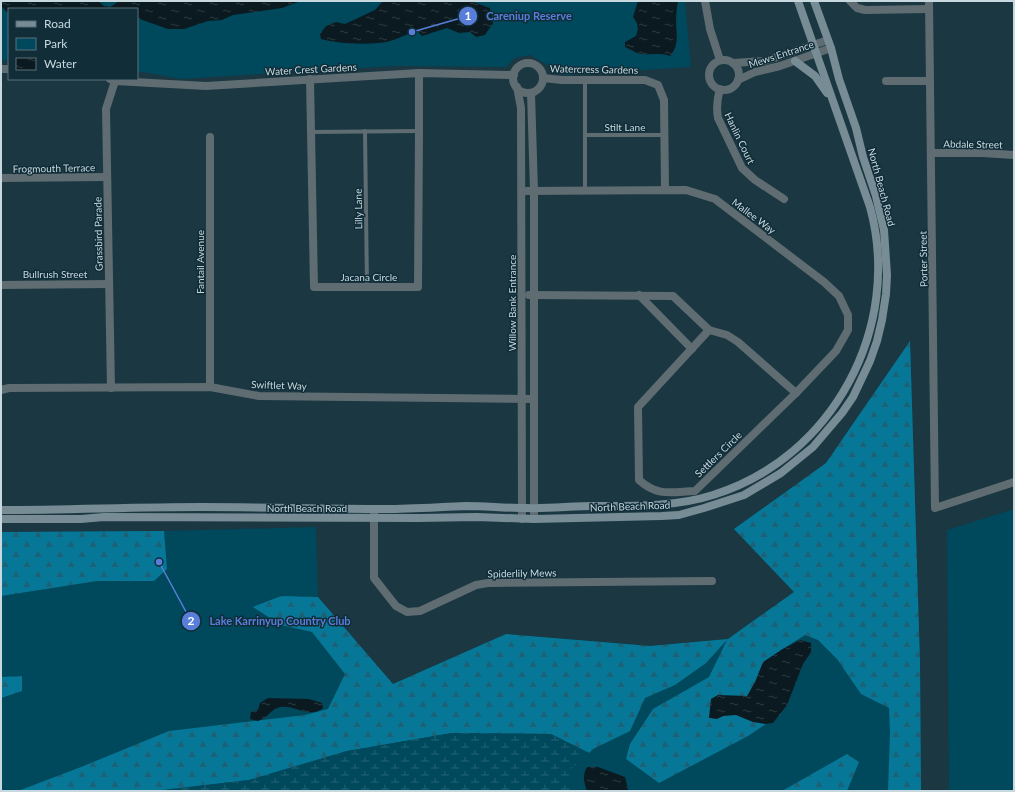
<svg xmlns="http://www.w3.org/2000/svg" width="1015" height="792" viewBox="0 0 1015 792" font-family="Lato,sans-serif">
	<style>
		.green { fill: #00485c }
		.forest { fill: url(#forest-firs) }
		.wetland { fill: url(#wetland-marsh) }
		.water { fill: url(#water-ripples) }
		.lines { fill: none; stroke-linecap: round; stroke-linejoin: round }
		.service { stroke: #5f6c71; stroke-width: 4 }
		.minor { stroke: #5f6c71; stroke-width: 8 }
		.secondary { stroke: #778c94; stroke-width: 8 }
		.labels { text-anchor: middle; stroke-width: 3; stroke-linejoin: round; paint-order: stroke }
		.street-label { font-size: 10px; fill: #c8d8df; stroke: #102d38 }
		.leader { fill: none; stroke: #597eda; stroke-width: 1.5 }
		.callout-dot { fill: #597eda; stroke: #102d38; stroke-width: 1.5 }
		.mark-label { font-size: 12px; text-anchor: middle; font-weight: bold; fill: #fff }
		.callout-label { font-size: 11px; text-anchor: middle; font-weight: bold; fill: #597eda; stroke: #102d38; stroke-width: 3; stroke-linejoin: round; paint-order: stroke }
	</style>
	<defs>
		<pattern id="forest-firs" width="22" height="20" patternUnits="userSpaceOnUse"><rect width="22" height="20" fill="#067796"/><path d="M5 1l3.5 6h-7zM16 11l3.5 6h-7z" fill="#1c6175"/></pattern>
		<pattern id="wetland-marsh" width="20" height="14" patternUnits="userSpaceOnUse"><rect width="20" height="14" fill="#00485c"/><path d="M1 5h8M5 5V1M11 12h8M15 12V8" fill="none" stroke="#246273"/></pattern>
		<pattern id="water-ripples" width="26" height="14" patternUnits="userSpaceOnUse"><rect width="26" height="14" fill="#0a1a20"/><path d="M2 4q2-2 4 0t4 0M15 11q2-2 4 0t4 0" fill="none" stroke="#2c3b40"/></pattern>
	</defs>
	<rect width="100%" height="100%" fill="#1a3742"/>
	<!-- green -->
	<g class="green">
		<polygon points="1,1 685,1 691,67 564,75 530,55 515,58 506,67 397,66 181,79 137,71 137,9 9,9 9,61 1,60"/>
		<polygon points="910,341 920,661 921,791 1,791 1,532 164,531 316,527 318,597 393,684 506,634 650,646 728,639 794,592 734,529 826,463"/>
		<polygon points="1014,509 1014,791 949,791 947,530"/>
	</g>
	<!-- forest -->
	<g class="forest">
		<polygon points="910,341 920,661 921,791 888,791 890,733 889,708 861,694 837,659 818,640 805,635 781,650 767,681 781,714 748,736 659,783 626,759 630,744 653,709 709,677 727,640 706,663 675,685 645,698 630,731 593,749 589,753 551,734 452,733 347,751 249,780 153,791 18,791 81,767 169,731 305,715 328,709 345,674 312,632 281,625 253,607 281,596 318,597 393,684 506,634 650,646 728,639 794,592 734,529 826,463"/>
		<polygon points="164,531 167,569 154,581 97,581 1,596 1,532"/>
		<polygon points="22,676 22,691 1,698 1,677"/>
		<polygon points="847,754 859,762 847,791 782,791"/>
	</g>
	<!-- wetland -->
	<polygon class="wetland" points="452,733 551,734 589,753 569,771 569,791 159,791 249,780 347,751"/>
	<!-- water -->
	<g class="water">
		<polygon points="1,1 98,1 104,6 110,7 119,1 301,1 282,8 233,15 222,20 208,21 184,29 168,29 137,18 137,9 9,9 9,14 1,6"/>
		<path d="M383 1H467L473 2 490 8 493 23 485 35 476 37 470 32 459 33 447 28 422 36 418 32 415 31C405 35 396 40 386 42 368 45 338 44 321 39L320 34 326 26 336 22 345 24 375 10Z"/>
		<path d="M638 1H678C677 7 676 14 676 20 676 34 680 45 670 56 659 52 648 56 637 53 633 51 629 49 625 47V42L636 36C639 28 638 23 633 17Z"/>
		<polygon points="800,640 811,643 811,652 803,664 787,705 773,723 765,724 753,722 736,715 723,716 717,719 709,718 711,699 718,695 747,696 755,682 763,662 781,650"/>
		<path d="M268 698 309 699 322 703 323 708C309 720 292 702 277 708 274 709 271 712 269 714 266 717 262 719 258 721L250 719 251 712 258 710 260 703Z"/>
		<path d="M587 767H598L625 777 628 789 627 791H587C584 782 582 776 587 767Z"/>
	</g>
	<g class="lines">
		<!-- service -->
		<g class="service">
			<polyline points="585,81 585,190"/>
			<polyline points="365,131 367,287"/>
			<polyline points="311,132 419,131"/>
			<polyline points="585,135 664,135"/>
		</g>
		<!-- minor -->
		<g class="minor">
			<polyline points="705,1 710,29 720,60"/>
			<polyline points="850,1 857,8 865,10 929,9"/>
			<polyline points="929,1 935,508 1014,482"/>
			<circle cx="724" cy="75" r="15"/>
			<polyline points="733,63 765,61 828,40"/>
			<circle cx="528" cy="78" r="15"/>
			<polyline points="1,69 9,69"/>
			<polyline points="543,78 562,80 645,80 658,85 664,100 665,189"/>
			<polyline points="110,79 115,81 206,86 419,73 514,75"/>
			<polyline points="310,79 314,287 418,287 419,131 419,73"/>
			<polyline points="738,80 755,72 780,66 831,48"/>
			<polyline points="886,81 930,81"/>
			<polyline points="517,87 521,108 522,519"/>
			<path d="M720 89C717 99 716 107 718 118L742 168 755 180 784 199"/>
			<polyline points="531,93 534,190 534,519"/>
			<polyline points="932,153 982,153 1014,155"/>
			<polyline points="1,178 106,177"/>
			<polyline points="522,191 686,190 715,199 824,282 839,296 848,315 848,330 836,351 796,393"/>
			<polyline points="1,285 109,284"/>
			<polyline points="529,295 673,296 709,330"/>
			<polyline points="639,295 692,349"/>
			<path d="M709 330 727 335 738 342 796 393 695 491C671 492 658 497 639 480L638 407Z"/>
			<polyline points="210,387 210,137"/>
			<polyline points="111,388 106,109 115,81"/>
			<polyline points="1,390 9,388 210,387 259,396 533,399"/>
			<polyline points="374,512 374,578 396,606 407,612 420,611 476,585 488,583 712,581"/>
		</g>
		<!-- secondary -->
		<g class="secondary">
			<polyline points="795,61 815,76 827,93"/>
			<path d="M1 510C68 510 134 507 201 507 262 507 323 509 385 509 412 509 439 507 466 506 485 506 505 508 525 508 548 509 572 506 595 506 635 506 675 507 713 495 833 458 903 327 870 207L798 1"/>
			<polyline points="1,519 81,519 104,517 419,518 476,517 534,519 662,516 679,515 704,508 744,495 781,473 813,447 842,413 853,397 870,361 877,341 882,320 886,294 887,275 884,230 876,196 863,157 856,128 839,79 831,48 814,1"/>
		</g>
	</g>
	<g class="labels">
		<!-- street labels -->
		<g class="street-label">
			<text transform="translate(781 54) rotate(-18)" y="4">Mews Entrance</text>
			<text transform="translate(311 69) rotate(-3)" y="4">Water Crest Gardens</text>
			<text transform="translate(594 69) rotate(1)" y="4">Watercress Gardens</text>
			<text x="625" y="131">Stilt Lane</text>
			<text transform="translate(740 138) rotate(64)" y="4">Hanlin Court</text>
			<text transform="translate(973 144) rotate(1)" y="4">Abdale Street</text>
			<text transform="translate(54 168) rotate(-1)" y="4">Frogmouth Terrace</text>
			<text transform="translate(882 187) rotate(75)" y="4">North Beach Road</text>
			<text transform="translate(358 209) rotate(-91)" y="4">Lilly Lane</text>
			<text transform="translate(754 216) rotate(37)" y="4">Mallee Way</text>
			<text transform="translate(98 234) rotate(-91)" y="4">Grassbird Parade</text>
			<text transform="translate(923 259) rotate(-91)" y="4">Porter Street</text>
			<text transform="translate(200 262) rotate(-90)" y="4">Fantail Avenue</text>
			<text x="55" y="278">Bullrush Street</text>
			<text x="369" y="281">Jacana Circle</text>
			<text transform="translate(512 303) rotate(-90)" y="4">Willow Bank Entrance</text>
			<text transform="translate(279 385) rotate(2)" y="4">Swiftlet Way</text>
			<text transform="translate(718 454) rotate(-44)" y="4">Settlers Circle</text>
			<text transform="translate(630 506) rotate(-2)" y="4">North Beach Road</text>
			<text x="307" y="512">North Beach Road</text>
			<text transform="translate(522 573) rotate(-1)" y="4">Spiderlily Mews</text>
		</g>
	</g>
	<!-- callouts -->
	<path class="leader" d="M412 32L468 16M159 562L191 621"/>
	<g class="callout-dot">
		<circle cx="412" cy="32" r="4"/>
		<circle cx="159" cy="562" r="4"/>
		<circle cx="468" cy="16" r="10"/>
		<circle cx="191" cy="621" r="10"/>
	</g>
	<g class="mark-label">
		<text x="468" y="20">1</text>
		<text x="191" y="625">2</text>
	</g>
	<g class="callout-label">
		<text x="529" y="20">Careniup Reserve</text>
		<text x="280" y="625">Lake Karrinyup Country Club</text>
	</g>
	<!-- border -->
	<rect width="1015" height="792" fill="none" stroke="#c8d8df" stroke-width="4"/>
	<!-- legend -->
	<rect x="8" y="8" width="130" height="72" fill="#102d38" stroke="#5a717b"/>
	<rect x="16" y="21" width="20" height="6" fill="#778c94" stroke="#5a717b"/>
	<text x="44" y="28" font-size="12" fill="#c8d8df">Road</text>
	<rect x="16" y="38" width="20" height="12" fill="#00485c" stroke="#5a717b"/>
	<text x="44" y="48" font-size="12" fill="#c8d8df">Park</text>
	<rect x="16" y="58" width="20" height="12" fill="url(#water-ripples)" stroke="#5a717b"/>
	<text x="44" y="68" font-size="12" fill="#c8d8df">Water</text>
</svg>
